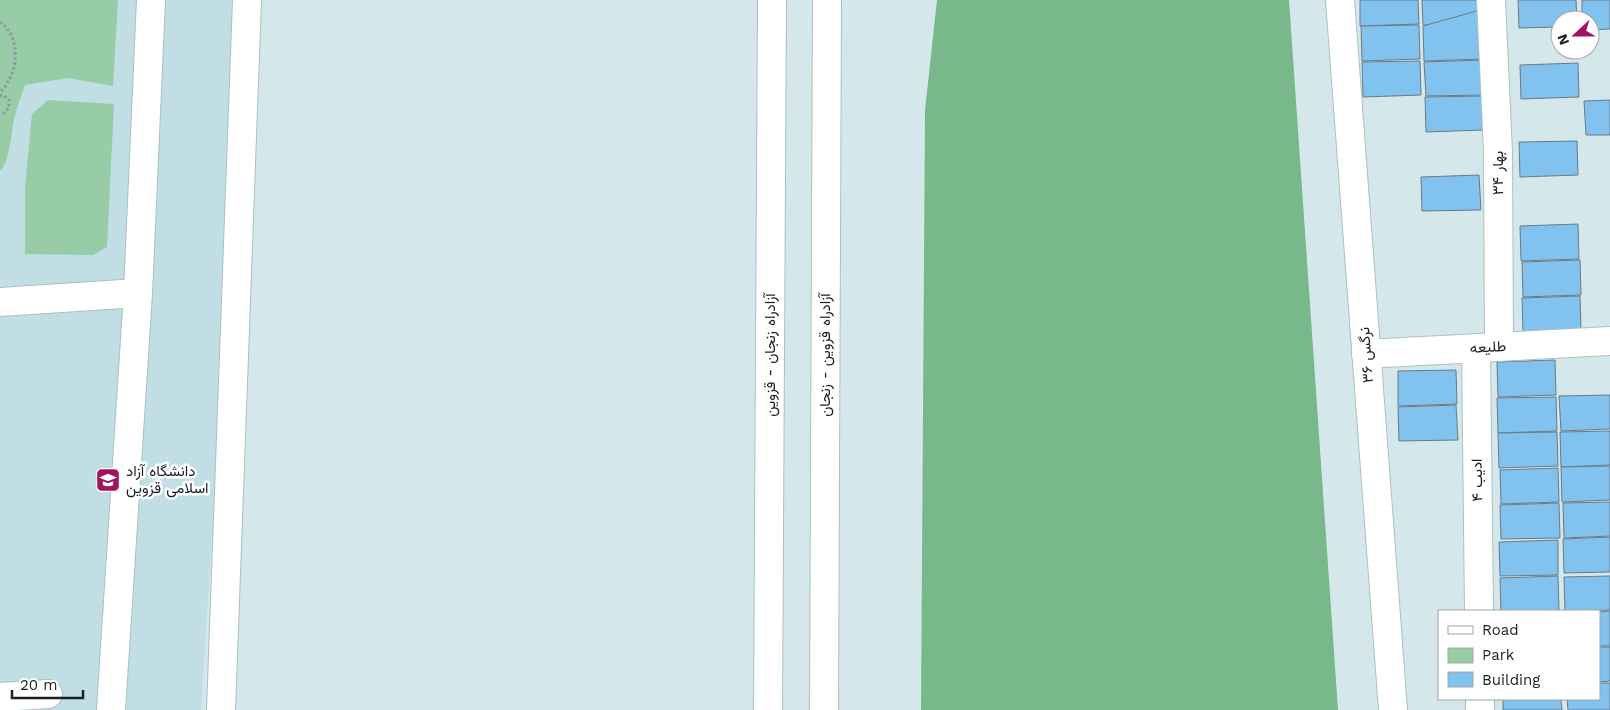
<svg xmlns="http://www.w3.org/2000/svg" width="1610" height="710" viewBox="0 0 1610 710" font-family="'Work Sans',Vazirmatn,sans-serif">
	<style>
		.built { fill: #c1dee4 }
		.green { fill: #98cca6 }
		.forest { fill: #78b88b }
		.building { fill: #81c2ee; stroke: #6c7983 }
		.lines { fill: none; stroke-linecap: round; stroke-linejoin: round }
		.minor-casing { stroke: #acc0c3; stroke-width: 30 }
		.highway-casing { stroke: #acc0c3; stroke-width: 30 }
		.path { stroke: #8b9b9d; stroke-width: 3; stroke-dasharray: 2.5 2.5; stroke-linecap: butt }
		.minor { stroke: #fff; stroke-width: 28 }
		.highway { stroke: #fff; stroke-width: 28 }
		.labels { text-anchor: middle; stroke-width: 5; stroke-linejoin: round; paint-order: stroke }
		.street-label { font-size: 15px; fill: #182021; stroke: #fff }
		.poi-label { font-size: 15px; fill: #182021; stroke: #fff; text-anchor: start }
	</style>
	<rect width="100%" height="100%" fill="#d4e8ec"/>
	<!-- built -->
	<polygon class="built" points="0,0 236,0 230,250 201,710 0,710"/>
	<!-- green -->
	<g class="green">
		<path d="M0 0H118L113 86 68 78 25 85C21 96 17 107 14 119 11 132 10 162 0 171Z"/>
		<polygon points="48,100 114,104 107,247 93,255 25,254 25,187 32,114"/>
	</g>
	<!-- forest -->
	<polygon class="forest" points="937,0 1289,0 1338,710 921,710 925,110"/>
	<!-- building -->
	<g class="building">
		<polygon points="1360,0 1418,0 1419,24 1360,26"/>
		<polygon points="1422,0 1481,0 1481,23 1423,25"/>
		<polygon points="1518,0 1576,0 1577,20 1560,20 1560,27 1519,28"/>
		<polygon points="1582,0 1610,0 1610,29 1590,30 1590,20 1582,20"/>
		<polygon points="1491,7 1482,59 1424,61 1423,26"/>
		<polygon points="1419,25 1420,59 1362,61 1361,26"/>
		<polygon points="1483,60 1484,95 1426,96 1424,62"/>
		<polygon points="1420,61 1421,95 1363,97 1362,62"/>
		<polygon points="1578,63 1579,97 1521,99 1520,65"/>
		<polygon points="1483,96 1484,130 1426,132 1425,97"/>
		<polygon points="1610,100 1610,135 1586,135 1584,101"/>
		<polygon points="1577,141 1578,175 1520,177 1519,142"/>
		<polygon points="1479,175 1481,210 1422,211 1421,177"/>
		<polygon points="1578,224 1579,259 1521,261 1520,226"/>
		<polygon points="1580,260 1581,295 1523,297 1522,262"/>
		<polygon points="1580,296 1581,330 1523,332 1522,298"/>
		<polygon points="1555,360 1556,395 1498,397 1497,362"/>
		<polygon points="1456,370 1457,404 1398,406 1398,371"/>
		<polygon points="1610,395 1610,429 1561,431 1559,396"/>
		<polygon points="1556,397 1557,431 1498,433 1497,398"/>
		<polygon points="1456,405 1458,440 1399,441 1398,407"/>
		<polygon points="1610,431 1610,465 1561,467 1560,432"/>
		<polygon points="1557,432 1558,466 1499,468 1498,433"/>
		<polygon points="1610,466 1610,500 1562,502 1561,467"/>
		<polygon points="1558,468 1559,502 1501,504 1500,470"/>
		<polygon points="1610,502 1610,536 1564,538 1563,503"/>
		<polygon points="1559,503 1560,538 1501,539 1500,505"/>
		<polygon points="1610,537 1610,572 1564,573 1563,539"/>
		<polygon points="1558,540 1558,575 1500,576 1499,542"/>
		<polygon points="1558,576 1559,611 1501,611 1500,578"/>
		<polygon points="1610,576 1610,610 1565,611 1564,577"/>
		<polygon points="1610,611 1610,646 1599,646 1599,612"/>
		<polygon points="1599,647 1610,647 1610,681 1599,682"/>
		<polygon points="1599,683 1610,683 1610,710 1568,710 1567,699 1599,699"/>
		<polygon points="1503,699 1561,699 1562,710 1503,710"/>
	</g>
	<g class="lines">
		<defs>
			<g id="minor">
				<polyline points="1340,0 1393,710"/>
				<polyline points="1491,0 1498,152 1499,347"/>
				<polyline points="0,302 138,293"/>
				<polyline points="1476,348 1479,611"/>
				<polyline points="1366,354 1610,341"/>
				<polyline points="0,697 48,694"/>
				<polyline points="1480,699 1480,710"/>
				<polyline points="111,710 138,293 151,0"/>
				<polyline points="221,710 247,0"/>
			</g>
			<g id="highway">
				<polyline points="768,710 772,0"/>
				<polyline points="824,710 827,0"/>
			</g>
		</defs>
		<!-- minor casing -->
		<use href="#minor" class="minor-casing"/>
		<!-- highway casing -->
		<use href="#highway" class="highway-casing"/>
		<!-- path -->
		<g class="path">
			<path d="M0 22C22 37 19 75 0 92"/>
			<polyline points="0,96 3,95 9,100 9,108 4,113 0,113"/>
		</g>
		<!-- minor -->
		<use href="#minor" class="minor"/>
		<!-- highway -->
		<use href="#highway" class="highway"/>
	</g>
	<!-- icons -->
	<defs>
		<symbol id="university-square" viewBox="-11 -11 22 22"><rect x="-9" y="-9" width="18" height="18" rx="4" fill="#a01560" stroke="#fff"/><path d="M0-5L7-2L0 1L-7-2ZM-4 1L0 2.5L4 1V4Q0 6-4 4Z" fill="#fff"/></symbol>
	</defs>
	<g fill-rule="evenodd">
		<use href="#university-square" x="94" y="466" width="28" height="28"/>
	</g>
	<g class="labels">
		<!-- street labels -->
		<g class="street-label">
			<text transform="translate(1498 173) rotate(-90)" y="5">بهار ۳۴</text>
			<text transform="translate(1488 347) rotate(-3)" y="5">طلیعه</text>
			<text transform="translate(770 355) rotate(-90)" y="5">آزادراه زنجان - قزوین</text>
			<text transform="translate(825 355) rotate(-90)" y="5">آزادراه قزوین - زنجان</text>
			<text transform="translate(1366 355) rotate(-94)" y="5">نرگس ۳۶</text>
			<text transform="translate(1477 480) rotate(-91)" y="5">ادیب ۴</text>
		</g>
		<!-- poi labels -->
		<g class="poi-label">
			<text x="126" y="476">دانشگاه آزاد<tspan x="126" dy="17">اسلامی قزوین</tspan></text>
		</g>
	</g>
	<!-- legend -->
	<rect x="1438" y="610" width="162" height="90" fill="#ffffff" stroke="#a3a6a6"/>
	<rect x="1448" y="626" width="25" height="8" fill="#ffffff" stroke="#a3a6a6"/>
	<text x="1482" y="635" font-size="15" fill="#182021">Road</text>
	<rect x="1448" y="648" width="25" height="15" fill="#98cca6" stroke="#a3a6a6"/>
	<text x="1482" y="660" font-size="15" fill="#182021">Park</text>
	<rect x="1448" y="672" width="25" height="15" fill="#81c2ee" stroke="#a3a6a6"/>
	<text x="1482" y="685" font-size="15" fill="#182021">Building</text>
	<!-- north arrow -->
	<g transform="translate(1575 35) rotate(249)"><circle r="24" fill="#ffffff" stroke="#a3a6a6"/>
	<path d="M0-4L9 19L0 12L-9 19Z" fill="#a01560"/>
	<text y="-8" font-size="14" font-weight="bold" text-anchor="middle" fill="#182021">N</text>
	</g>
	<!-- scale -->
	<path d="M12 690v8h71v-8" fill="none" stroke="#182021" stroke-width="2.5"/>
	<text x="20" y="690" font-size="15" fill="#182021" stroke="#ffffff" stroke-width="4" paint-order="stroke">20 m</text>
</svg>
